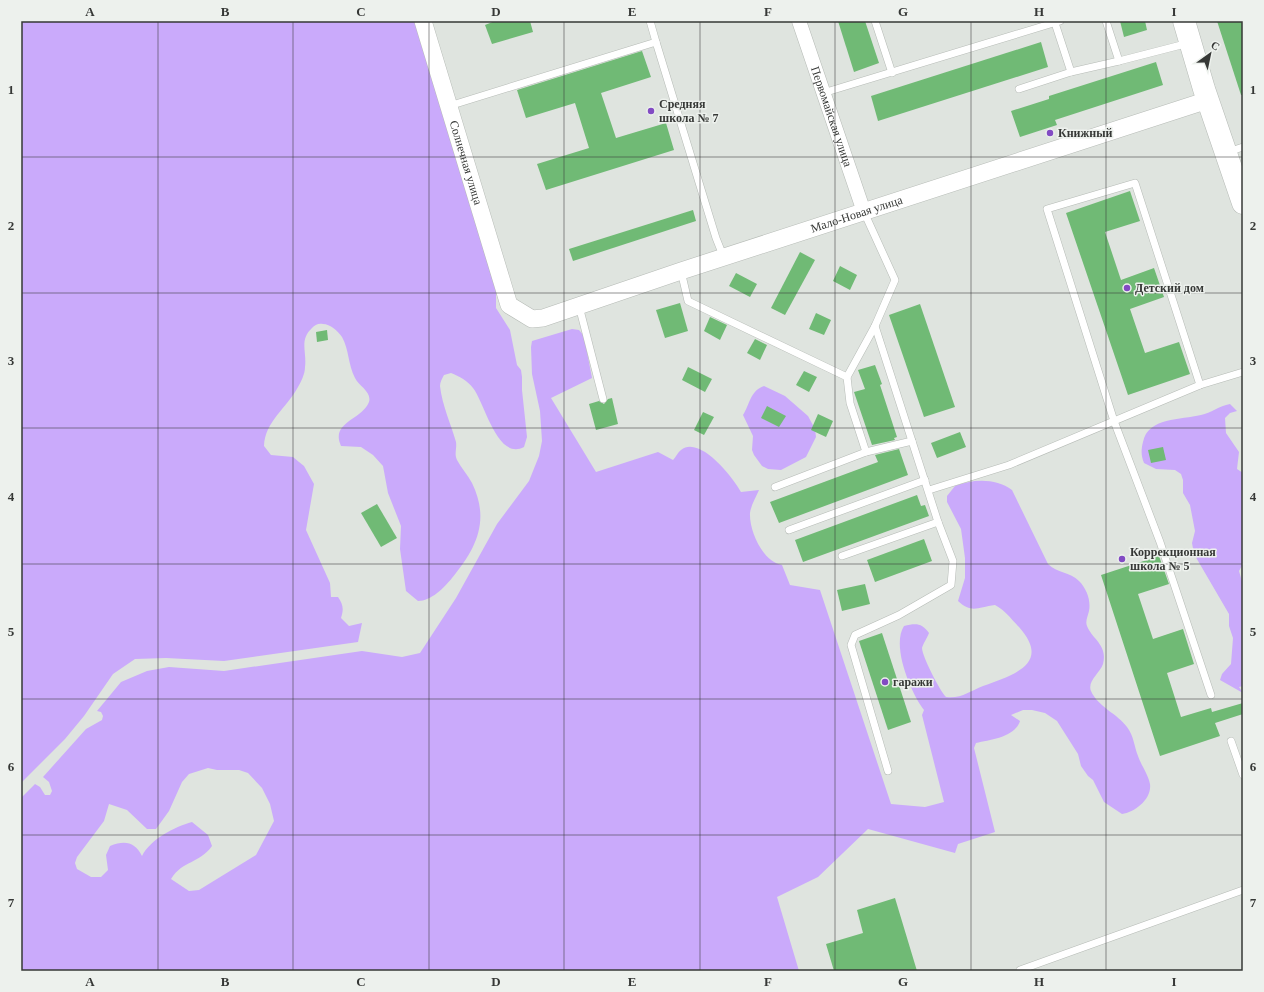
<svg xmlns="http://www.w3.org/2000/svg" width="1264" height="992" viewBox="0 0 1264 992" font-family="Georgia,serif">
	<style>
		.green { fill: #caaafb; fill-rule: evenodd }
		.building { fill: #70ba75 }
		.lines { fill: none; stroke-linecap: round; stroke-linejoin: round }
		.service-casing { stroke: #b6bbb6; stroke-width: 8 }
		.minor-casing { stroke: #b6bbb6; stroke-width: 15 }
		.tertiary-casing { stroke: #b6bbb6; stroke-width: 18 }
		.primary-casing { stroke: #b6bbb6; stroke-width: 23 }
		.service { stroke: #fff; stroke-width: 7 }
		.minor { stroke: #fff; stroke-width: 14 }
		.tertiary { stroke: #fff; stroke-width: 17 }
		.primary { stroke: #fff; stroke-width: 22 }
		.grid { fill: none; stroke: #363836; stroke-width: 1; stroke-opacity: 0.55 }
		.poi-dot { fill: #824bc3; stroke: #edf1ed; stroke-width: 1.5 }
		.labels { text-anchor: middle; stroke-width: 3; stroke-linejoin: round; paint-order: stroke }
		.poi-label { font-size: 12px; font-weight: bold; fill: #363836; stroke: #edf1ed; text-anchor: start }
		.street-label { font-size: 12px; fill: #363836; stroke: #edf1ed }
		.neatline { fill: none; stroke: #363836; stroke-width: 1.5 }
		.grid-label { font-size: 13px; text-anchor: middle; font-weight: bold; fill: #363836 }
	</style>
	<rect width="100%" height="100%" fill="#dfe4df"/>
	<!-- green -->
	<g class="green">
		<path d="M21 21H415L496 282V308L510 330 517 365 521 370 522 377V390L527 437 524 447C497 461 485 403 473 388 468 381 459 376 451 373L444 375C442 379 440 382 440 386 442 405 451 424 456 442 457 449 454 454 457 460 461 468 468 475 472 483 490 520 477 548 452 578 444 588 431 601 418 601L406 591 400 549 401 526 388 493 383 466 373 455 361 447 341 446C330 422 362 420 369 402 372 392 359 386 355 378 348 365 349 349 342 337 338 331 330 324 323 324 318 323 315 325 312 328 299 340 307 352 305 367 305 374 301 382 298 387 287 408 265 421 264 446L271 455 293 457 299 462 304 466 314 484 306 530 330 583 331 597H338C343 604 344 609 341 618L349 626 362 623 358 642 224 661 166 658 135 659 113 674 84 716 65 739 21 783Z"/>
		<path d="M572 329 579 330 584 336 592 378 551 398 596 472 658 452 673 460C676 457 678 452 681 450 700 435 733 478 741 492L759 490C756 497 751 505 750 513 749 531 763 562 782 565L790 585 820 590 891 804 925 807 944 802 922 715 924 710C911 693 891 646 904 626 916 623 922 623 929 633 927 638 923 644 922 648 922 656 940 691 946 697 961 699 970 691 983 686 1013 675 1052 664 1019 627 1010 618 1006 611 995 605 978 607 972 614 958 601L965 578V558L961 529 947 502V496L955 486C973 479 996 478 1012 490L1048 564C1057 573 1070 572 1079 581 1087 589 1091 601 1089 611 1088 616 1085 621 1087 626 1092 639 1108 645 1103 664 1100 673 1087 681 1091 691 1098 707 1118 714 1127 727 1134 736 1134 746 1138 756 1141 765 1148 774 1150 784 1152 799 1135 812 1122 814L1104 802 1093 780 1088 776 1081 766 1078 754 1057 721 1045 713 1032 710H1023L1011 715 1020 721C1015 737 991 740 976 743L974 748 995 832 958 844 955 853 868 829 818 877 777 897 799 971H21V798L35 784 40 787 45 795H50L52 791 49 782 43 777 86 729 102 720 103 716 101 712 97 711 121 682 147 671 169 667 224 671 362 651 402 657 420 653 456 598 497 524 529 481 539 456 542 441 540 411 532 374 531 347 532 341ZM208 768 217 770H239L248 773 262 788 270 804 274 821 256 855 199 890 189 891 171 879C183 860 199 864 212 846L208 835 192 822C174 827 151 839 142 856 135 842 125 840 110 846L106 855 108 870 101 877H91L77 869 75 863 77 857 104 821 109 804 127 810 147 829H156L169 811 182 782 189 774Z"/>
		<path d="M764 386 785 396 808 416 815 429 816 437 806 457 781 470 768 469 762 466 754 455 752 450 753 436 743 415C750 404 750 391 764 386Z"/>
		<path d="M1230 404 1237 411 1230 413 1225 418 1226 433 1239 452 1237 469 1243 473V564L1239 571 1243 585V686L1239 687 1243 693 1220 680 1222 674 1231 664 1233 638 1229 626V614L1194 554 1192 543 1195 531 1190 505 1183 493V480L1181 474 1175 470 1156 469 1144 463C1141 456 1141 450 1143 442 1148 417 1181 420 1201 415 1211 413 1219 406 1230 404Z"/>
	</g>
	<!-- building -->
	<g class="building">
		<polygon points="495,21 530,21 533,32 492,44 485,25"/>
		<polygon points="838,21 865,21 879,63 854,72"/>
		<polygon points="1120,21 1145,21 1147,30 1124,37"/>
		<polygon points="1217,21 1241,21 1243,26 1243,95 1241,95"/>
		<polygon points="1041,42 1048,67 878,121 871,96"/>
		<polygon points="642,51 651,77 601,93 616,138 666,123 674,150 546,190 537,164 589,148 575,103 526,118 517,90"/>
		<polygon points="1156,62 1163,85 1055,120 1057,125 1020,137 1011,111 1049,99 1049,96"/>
		<polygon points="1130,191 1140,221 1105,232 1121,280 1154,268 1164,297 1130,309 1145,353 1179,342 1190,374 1128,395 1066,213"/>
		<polygon points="693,210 696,221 573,261 569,249"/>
		<polygon points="800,252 815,260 785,315 771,308"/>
		<polygon points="840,266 857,275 850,290 833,281"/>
		<polygon points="736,273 757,284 750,297 729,286"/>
		<polygon points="680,303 688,331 665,338 656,310"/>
		<polygon points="920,304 955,407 924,417 889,315"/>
		<polygon points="816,313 831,320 824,335 809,329"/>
		<polygon points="710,317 727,325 720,340 704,331"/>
		<polygon points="327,330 328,340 317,342 316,332"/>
		<polygon points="755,339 767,345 760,360 747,353"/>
		<polygon points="875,365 882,384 880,385 897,437 894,438 895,440 872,445 854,392 865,389 858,370"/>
		<polygon points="688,367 712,379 705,392 682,380"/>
		<polygon points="804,371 817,377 809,392 796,385"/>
		<polygon points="612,398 618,424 596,430 589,404 599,401 604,404 608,399"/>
		<polygon points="767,406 786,416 779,427 761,418"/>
		<polygon points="703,412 714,417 704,435 694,430"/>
		<polygon points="818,414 833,421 826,437 811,430"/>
		<polygon points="960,432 966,447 937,458 931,443"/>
		<polygon points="1163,447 1166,460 1151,463 1148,450"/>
		<polygon points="899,449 908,475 779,523 770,502 878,462 875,455"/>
		<polygon points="917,495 921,506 925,505 929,516 803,562 795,540"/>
		<polygon points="377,504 397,538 381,547 361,513"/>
		<polygon points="924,539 932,561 875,582 867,560"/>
		<polygon points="1159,556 1169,584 1138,594 1153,639 1183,629 1194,664 1167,673 1181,717 1211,708 1212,712 1243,703 1243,714 1215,723 1220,736 1160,756 1101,575"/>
		<polygon points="865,584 870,604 842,611 837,590"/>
		<polygon points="882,633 911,722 888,730 859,641"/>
		<polygon points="895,898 917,971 834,971 826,944 863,933 857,910"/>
	</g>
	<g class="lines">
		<defs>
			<g id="service">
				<polyline points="650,21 656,42"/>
				<polyline points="875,21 892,73"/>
				<polyline points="1106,21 1119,61 1189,43"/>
				<polyline points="1055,23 1071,72"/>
				<polyline points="1019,89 1071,72 1119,61"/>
				<polyline points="823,93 1060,21"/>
				<polyline points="449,106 656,42 716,238 724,258"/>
				<polyline points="1228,152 1243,147"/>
				<polyline points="864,212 895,280 875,326 847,377 850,403 866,452"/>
				<polyline points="681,271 688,301 847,377"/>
				<polyline points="579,306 603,399"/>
				<polyline points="875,326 938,522 953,561 951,585 899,615 855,635 851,645 888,771"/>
				<polyline points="1200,385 1135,183 1047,209 1114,421 1160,542 1211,695"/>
				<polyline points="775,487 866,452 912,441"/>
				<polyline points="929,490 1009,465 1200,385 1243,372"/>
				<polyline points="789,530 925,480"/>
				<polyline points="842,556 938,522"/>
				<polyline points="1231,741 1243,775"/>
				<polyline points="1020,970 1243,890"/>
			</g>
			<g id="minor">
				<path id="s1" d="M799 21 864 212"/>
			</g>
			<g id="tertiary">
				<path id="s2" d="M423 21 509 305 532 319 543 318 681 271 1208 100"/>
			</g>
			<polyline id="primary" points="1184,21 1204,89 1243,203"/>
		</defs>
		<!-- service casing -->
		<use href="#service" class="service-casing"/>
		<!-- minor casing -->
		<use href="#minor" class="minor-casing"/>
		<!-- tertiary casing -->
		<use href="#tertiary" class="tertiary-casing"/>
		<!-- primary casing -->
		<use href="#primary" class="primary-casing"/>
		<!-- service -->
		<use href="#service" class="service"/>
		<!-- minor -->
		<use href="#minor" class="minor"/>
		<!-- tertiary -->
		<use href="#tertiary" class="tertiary"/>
		<!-- primary -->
		<use href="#primary" class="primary"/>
	</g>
	<!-- grid -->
	<path class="grid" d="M158 21V971M293 21V971M429 21V971M564 21V971M700 21V971M835 21V971M971 21V971M1106 21V971M21 157H1243M21 293H1243M21 428H1243M21 564H1243M21 699H1243M21 835H1243"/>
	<!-- markers -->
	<g class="poi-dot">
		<circle cx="651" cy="111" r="4"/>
		<circle cx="1050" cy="133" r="4"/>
		<circle cx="1127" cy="288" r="4"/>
		<circle cx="1122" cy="559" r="4"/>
		<circle cx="885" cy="682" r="4"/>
	</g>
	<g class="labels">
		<!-- poi labels -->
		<g class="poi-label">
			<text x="659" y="108">Средняя<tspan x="659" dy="14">школа № 7</tspan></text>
			<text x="1058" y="137">Книжный</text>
			<text x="1135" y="292">Детский дом</text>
			<text x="1130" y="556">Коррекционная<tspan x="1130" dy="14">школа № 5</tspan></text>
			<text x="893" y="686">гаражи</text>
		</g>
		<!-- street labels -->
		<g class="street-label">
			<text dy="4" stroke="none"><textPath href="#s1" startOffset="101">Первомайская улица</textPath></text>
			<text dy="4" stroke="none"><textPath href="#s2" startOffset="148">Солнечная улица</textPath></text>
			<text dy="4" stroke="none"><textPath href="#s2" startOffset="665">Мало-Новая улица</textPath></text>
		</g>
	</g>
	<!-- border -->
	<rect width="1264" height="992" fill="none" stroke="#edf1ed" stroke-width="44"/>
	<!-- north arrow -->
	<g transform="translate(1210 54) rotate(33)" stroke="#edf1ed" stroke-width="3" paint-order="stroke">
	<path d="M0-3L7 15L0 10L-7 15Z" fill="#363836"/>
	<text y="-6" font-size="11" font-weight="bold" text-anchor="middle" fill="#363836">С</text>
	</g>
	<rect x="22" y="22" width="1220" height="948" class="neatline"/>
	<g class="grid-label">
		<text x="90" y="16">A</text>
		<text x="225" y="16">B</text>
		<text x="361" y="16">C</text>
		<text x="496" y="16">D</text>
		<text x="632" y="16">E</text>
		<text x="768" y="16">F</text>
		<text x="903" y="16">G</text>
		<text x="1039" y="16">H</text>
		<text x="1174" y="16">I</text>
		<text x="11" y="94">1</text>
		<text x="1253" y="94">1</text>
		<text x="11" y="230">2</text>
		<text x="1253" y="230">2</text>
		<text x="11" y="365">3</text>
		<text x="1253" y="365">3</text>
		<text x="11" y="501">4</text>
		<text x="1253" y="501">4</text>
		<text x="11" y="636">5</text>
		<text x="1253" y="636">5</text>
		<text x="11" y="771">6</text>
		<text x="1253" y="771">6</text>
		<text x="11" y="907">7</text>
		<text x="1253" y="907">7</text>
		<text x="90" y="986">A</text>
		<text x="225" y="986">B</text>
		<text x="361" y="986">C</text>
		<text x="496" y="986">D</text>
		<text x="632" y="986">E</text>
		<text x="768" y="986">F</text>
		<text x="903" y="986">G</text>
		<text x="1039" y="986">H</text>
		<text x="1174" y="986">I</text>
	</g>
</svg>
